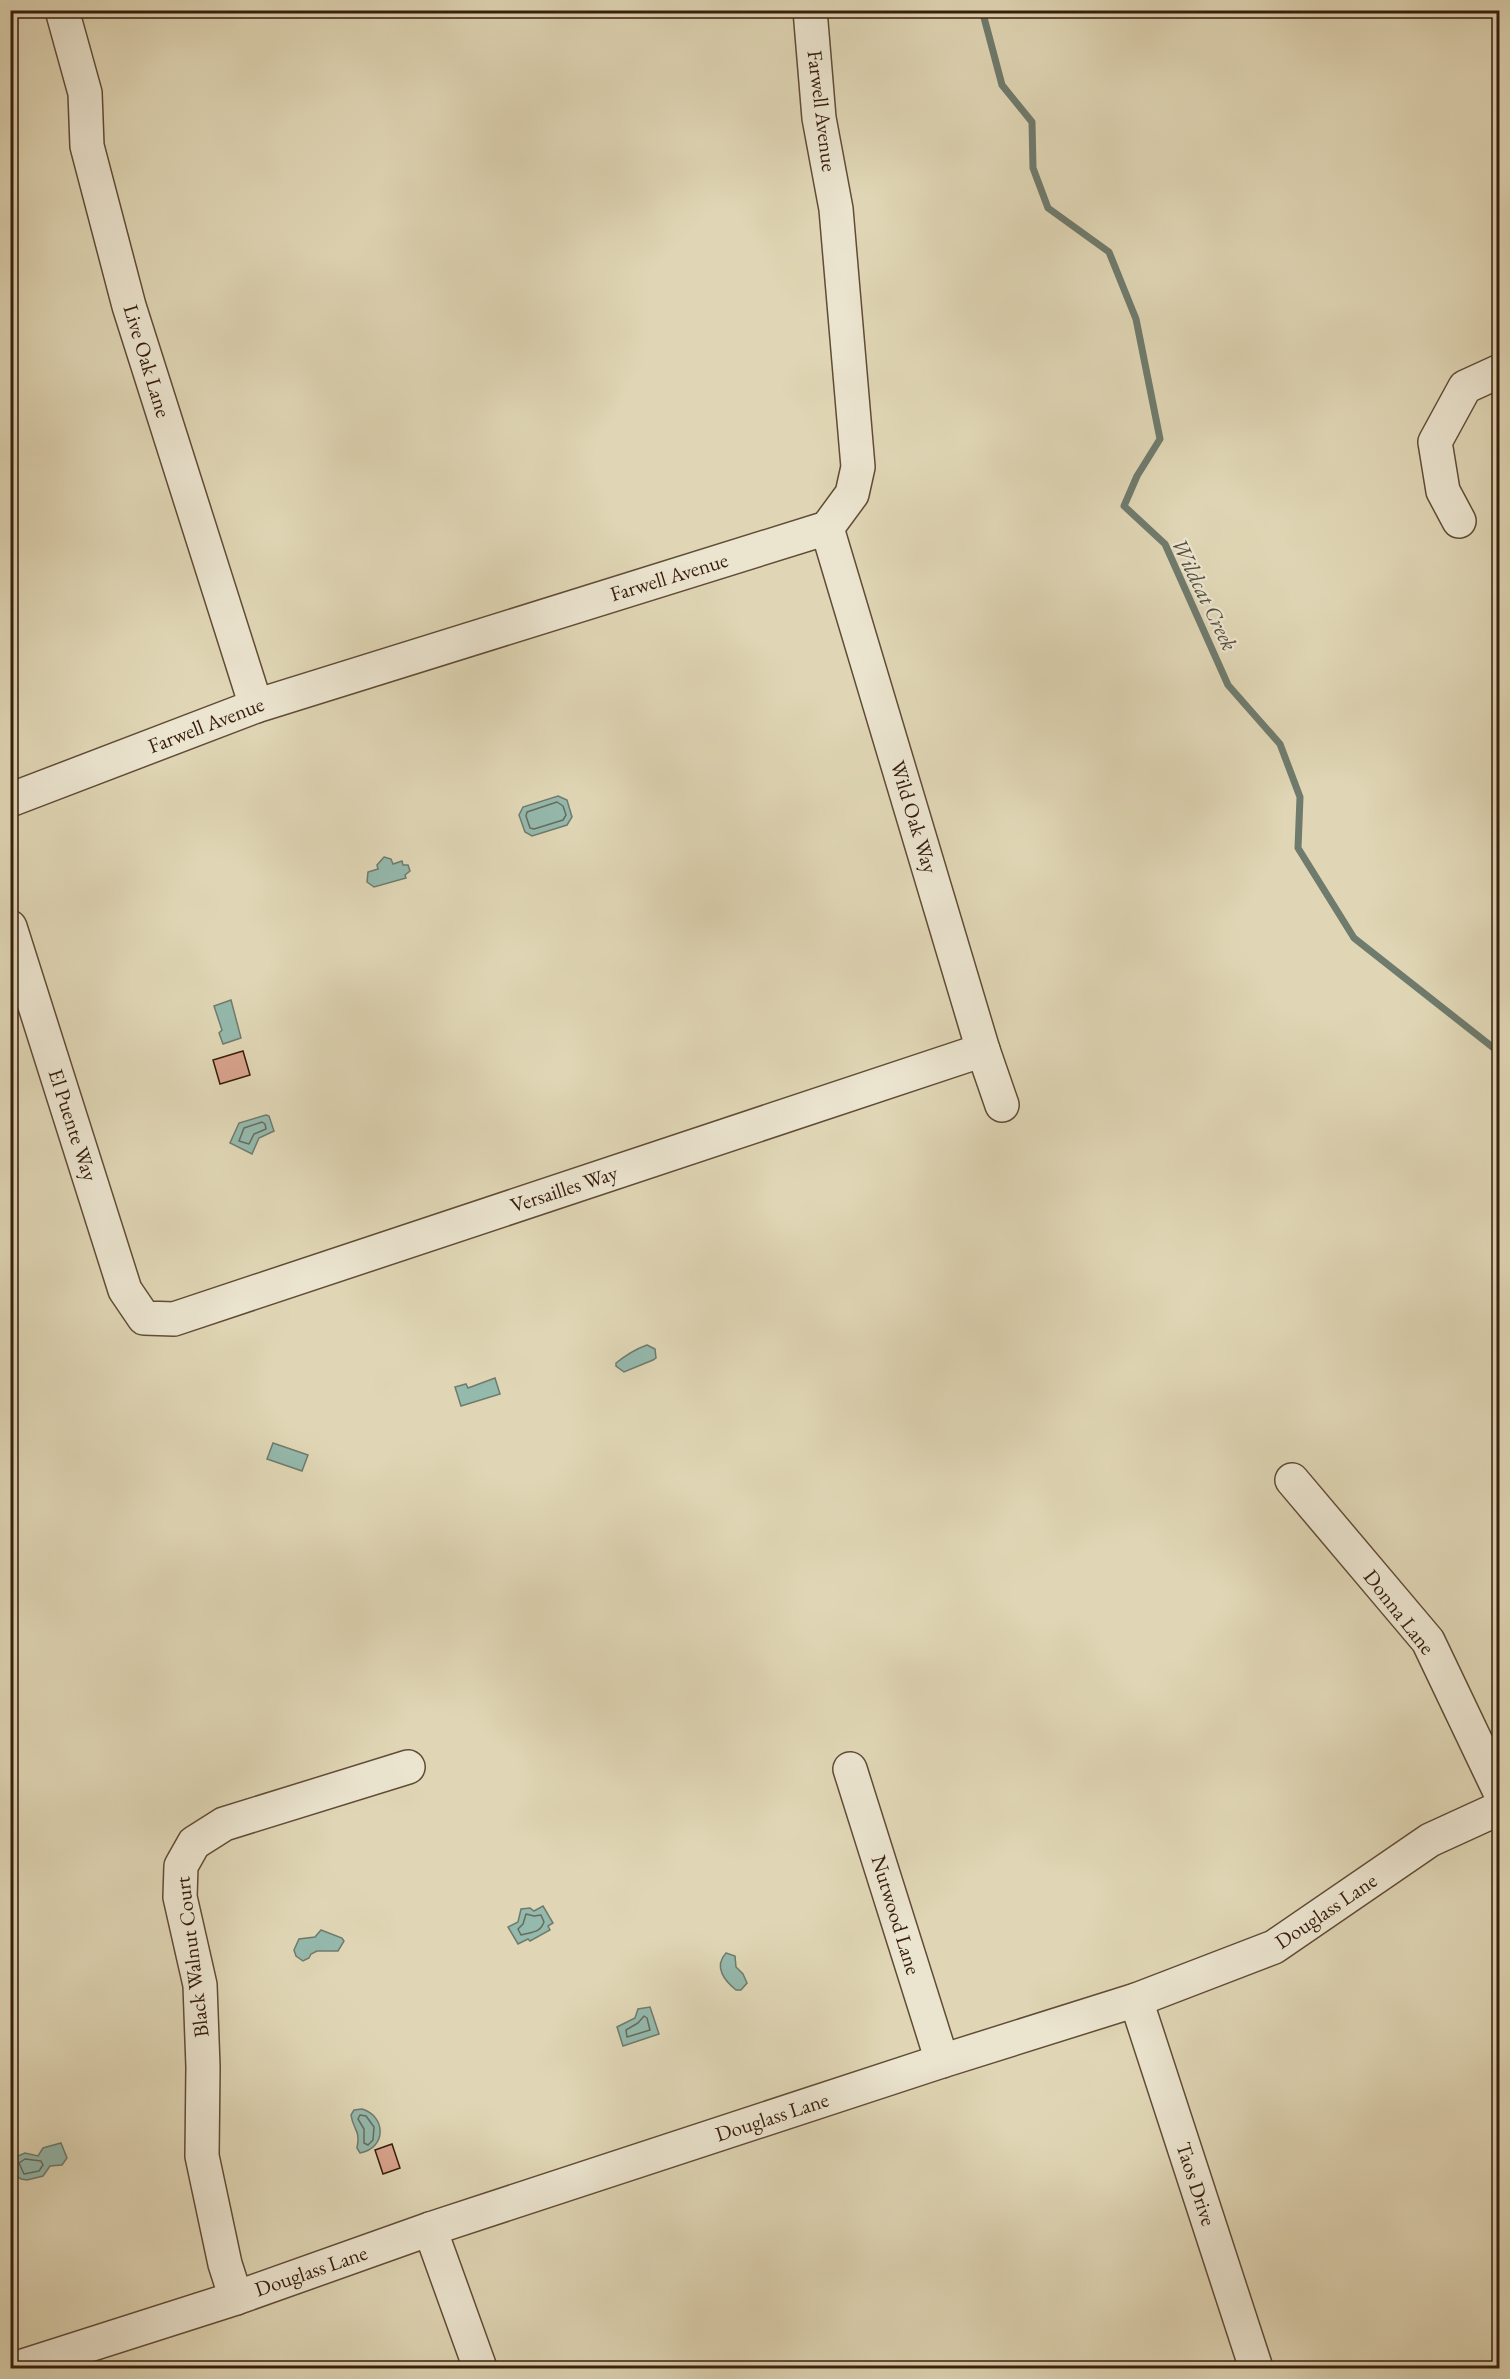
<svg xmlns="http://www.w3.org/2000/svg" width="1510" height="2379" viewBox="0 0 1510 2379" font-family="'EB Garamond',serif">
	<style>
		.water { fill: #94b9ad; stroke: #6f7b6d; stroke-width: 1.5 }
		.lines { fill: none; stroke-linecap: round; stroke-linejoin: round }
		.shore { stroke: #666c5c; stroke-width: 1.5 }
		.stream { stroke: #6f7b6d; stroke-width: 7 }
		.building { fill: #d9a38d; stroke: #371e0c; stroke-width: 1.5 }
		.minor-casing { stroke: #614c36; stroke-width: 36 }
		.minor { stroke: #ebe4cf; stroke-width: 33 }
		.labels { text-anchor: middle; stroke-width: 4.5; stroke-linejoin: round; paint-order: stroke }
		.street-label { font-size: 21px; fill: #371e0c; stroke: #ebe4cf }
		.water-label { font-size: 22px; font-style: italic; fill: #534c3c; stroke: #ebe4cf }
	</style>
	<rect width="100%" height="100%" fill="#e0d6b5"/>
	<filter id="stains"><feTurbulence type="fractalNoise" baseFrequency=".00333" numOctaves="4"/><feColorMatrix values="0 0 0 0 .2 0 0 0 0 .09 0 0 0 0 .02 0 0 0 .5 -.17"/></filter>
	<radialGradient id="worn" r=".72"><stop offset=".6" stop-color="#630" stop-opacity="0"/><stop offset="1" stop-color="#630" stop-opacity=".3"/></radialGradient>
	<!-- water -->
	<g class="water">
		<polygon points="558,796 567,800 572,817 567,825 532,836 525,832 519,815 523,807"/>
		<polygon points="384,857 391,859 393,864 402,861 403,865 408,865 410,871 405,875 406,878 374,887 367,882 368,872 378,869 377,865"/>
		<polygon points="231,1000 241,1038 223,1044 219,1033 222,1030 214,1006"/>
		<polygon points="266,1115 269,1116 274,1131 259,1138 252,1154 230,1143 239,1123"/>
		<path d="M647 1345 655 1349 656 1358 653 1360 624 1372 616 1366V1363C626 1355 636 1349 647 1345Z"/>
		<polygon points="495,1378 500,1394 461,1406 455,1387 466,1384 468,1388"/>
		<polygon points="273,1443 308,1455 302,1471 267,1459"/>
		<polygon points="543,1906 553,1923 548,1926 550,1930 530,1941 528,1939 518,1944 508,1927 518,1922 521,1909 530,1908 534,1911"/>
		<polygon points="321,1930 342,1938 344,1941 338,1951 317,1951 311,1954 309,1958 303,1961 296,1956 294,1950 299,1939 315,1937"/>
		<path d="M726 1953 735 1956 736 1967 743 1974 747 1983 741 1990H736C725 1981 713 1967 726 1953Z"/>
		<polygon points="650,2007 659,2034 623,2046 617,2027 635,2018 638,2009"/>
		<path d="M362 2109C386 2116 387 2148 360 2153L357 2148C361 2130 353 2130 351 2115L354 2110Z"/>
		<polygon points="61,2143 67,2158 62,2165 50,2166 43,2176 27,2180 21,2179 17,2176 11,2159 25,2153 38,2156 43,2148"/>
	</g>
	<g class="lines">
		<!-- shore -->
		<g class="shore">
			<polygon points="557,802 563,806 566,815 563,820 534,829 530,828 526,816 527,812"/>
			<polygon points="262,1122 265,1124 266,1129 254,1134 249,1144 239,1141 244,1128"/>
			<path d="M526 1914 534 1916 541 1915 544 1922C540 1933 532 1932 521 1935L518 1929 523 1924Z"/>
			<polygon points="644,2016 647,2018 650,2030 627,2037 626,2030 638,2023"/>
			<polygon points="360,2115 366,2116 374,2127 373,2140 368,2145 364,2143 364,2129 358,2119"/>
			<polygon points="25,2159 41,2161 43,2165 39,2171 24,2174 19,2163"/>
		</g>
		<!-- stream -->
		<polyline class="stream" points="982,10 1002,85 1032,122 1033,168 1048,208 1109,252 1136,319 1160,439 1137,476 1124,506 1165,544 1228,685 1280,744 1300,797 1298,848 1354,938 1500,1053"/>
	</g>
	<!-- building -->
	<g class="building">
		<polygon points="243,1051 250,1075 220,1084 213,1060"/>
		<polygon points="392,2144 400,2168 383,2174 375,2150"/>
	</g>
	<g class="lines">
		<defs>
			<g id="minor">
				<polyline points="62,10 85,93 87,146 129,306 256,706"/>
				<polyline points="1459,521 1443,491 1435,442 1465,387 1500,371"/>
				<polyline points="827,528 983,1050 1002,1105"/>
				<polyline points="10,800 256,706 827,528 852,494 858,467 836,209 819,118 810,10"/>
				<polyline points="10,927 125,1290 144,1318 174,1319 983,1050"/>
				<polyline points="1292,1480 1428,1641 1500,1792"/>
				<polyline points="850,1769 942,2061"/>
				<polyline points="1136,2000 1256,2368"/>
				<polyline points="430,2229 480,2368"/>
				<polyline points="236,2298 225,2264 202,2156 203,2067 200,1985 180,1897 181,1866 194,1843 224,1824 408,1767"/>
				<polyline points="17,2368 236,2298 430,2229 942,2061 1136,2000 1274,1947 1430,1840 1500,1808"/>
			</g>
		</defs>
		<!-- minor casing -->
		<use href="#minor" class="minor-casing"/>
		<!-- minor -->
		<use href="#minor" class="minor"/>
	</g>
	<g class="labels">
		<!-- street labels -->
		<g class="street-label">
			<text transform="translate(822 111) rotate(83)" y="7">Farwell Avenue</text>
			<text transform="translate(147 361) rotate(73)" y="7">Live Oak Lane</text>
			<text transform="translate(669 577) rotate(-17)" y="7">Farwell Avenue</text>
			<text transform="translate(206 725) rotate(-21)" y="7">Farwell Avenue</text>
			<text transform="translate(914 817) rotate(73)" y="7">Wild Oak Way</text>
			<text transform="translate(73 1125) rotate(72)" y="7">El Puente Way</text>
			<text transform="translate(564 1189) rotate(-18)" y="7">Versailles Way</text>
			<text transform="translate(1399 1612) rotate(52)" y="7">Donna Lane</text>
			<text transform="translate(1326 1911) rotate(-34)" y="7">Douglass Lane</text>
			<text transform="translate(896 1915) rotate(73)" y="7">Nutwood Lane</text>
			<text transform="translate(192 1957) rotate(-97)" y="7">Black Walnut Court</text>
			<text transform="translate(772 2117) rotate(-18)" y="7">Douglass Lane</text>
			<text transform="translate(1196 2184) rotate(72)" y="7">Taos Drive</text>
			<text transform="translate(311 2271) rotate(-19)" y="7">Douglass Lane</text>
		</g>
		<!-- water labels -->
		<g class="water-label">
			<text transform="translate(1205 594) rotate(64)" y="8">Wildcat Creek</text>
		</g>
	</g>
	<!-- margin -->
	<rect width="1510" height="2379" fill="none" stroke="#e0d6b5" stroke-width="36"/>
	<rect x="12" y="12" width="1486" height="2355" fill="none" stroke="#371e0c" stroke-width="3"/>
	<rect x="18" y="18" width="1474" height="2343" fill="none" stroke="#371e0c" stroke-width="1.5"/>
	<rect width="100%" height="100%" filter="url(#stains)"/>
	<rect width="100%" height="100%" fill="url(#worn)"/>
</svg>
